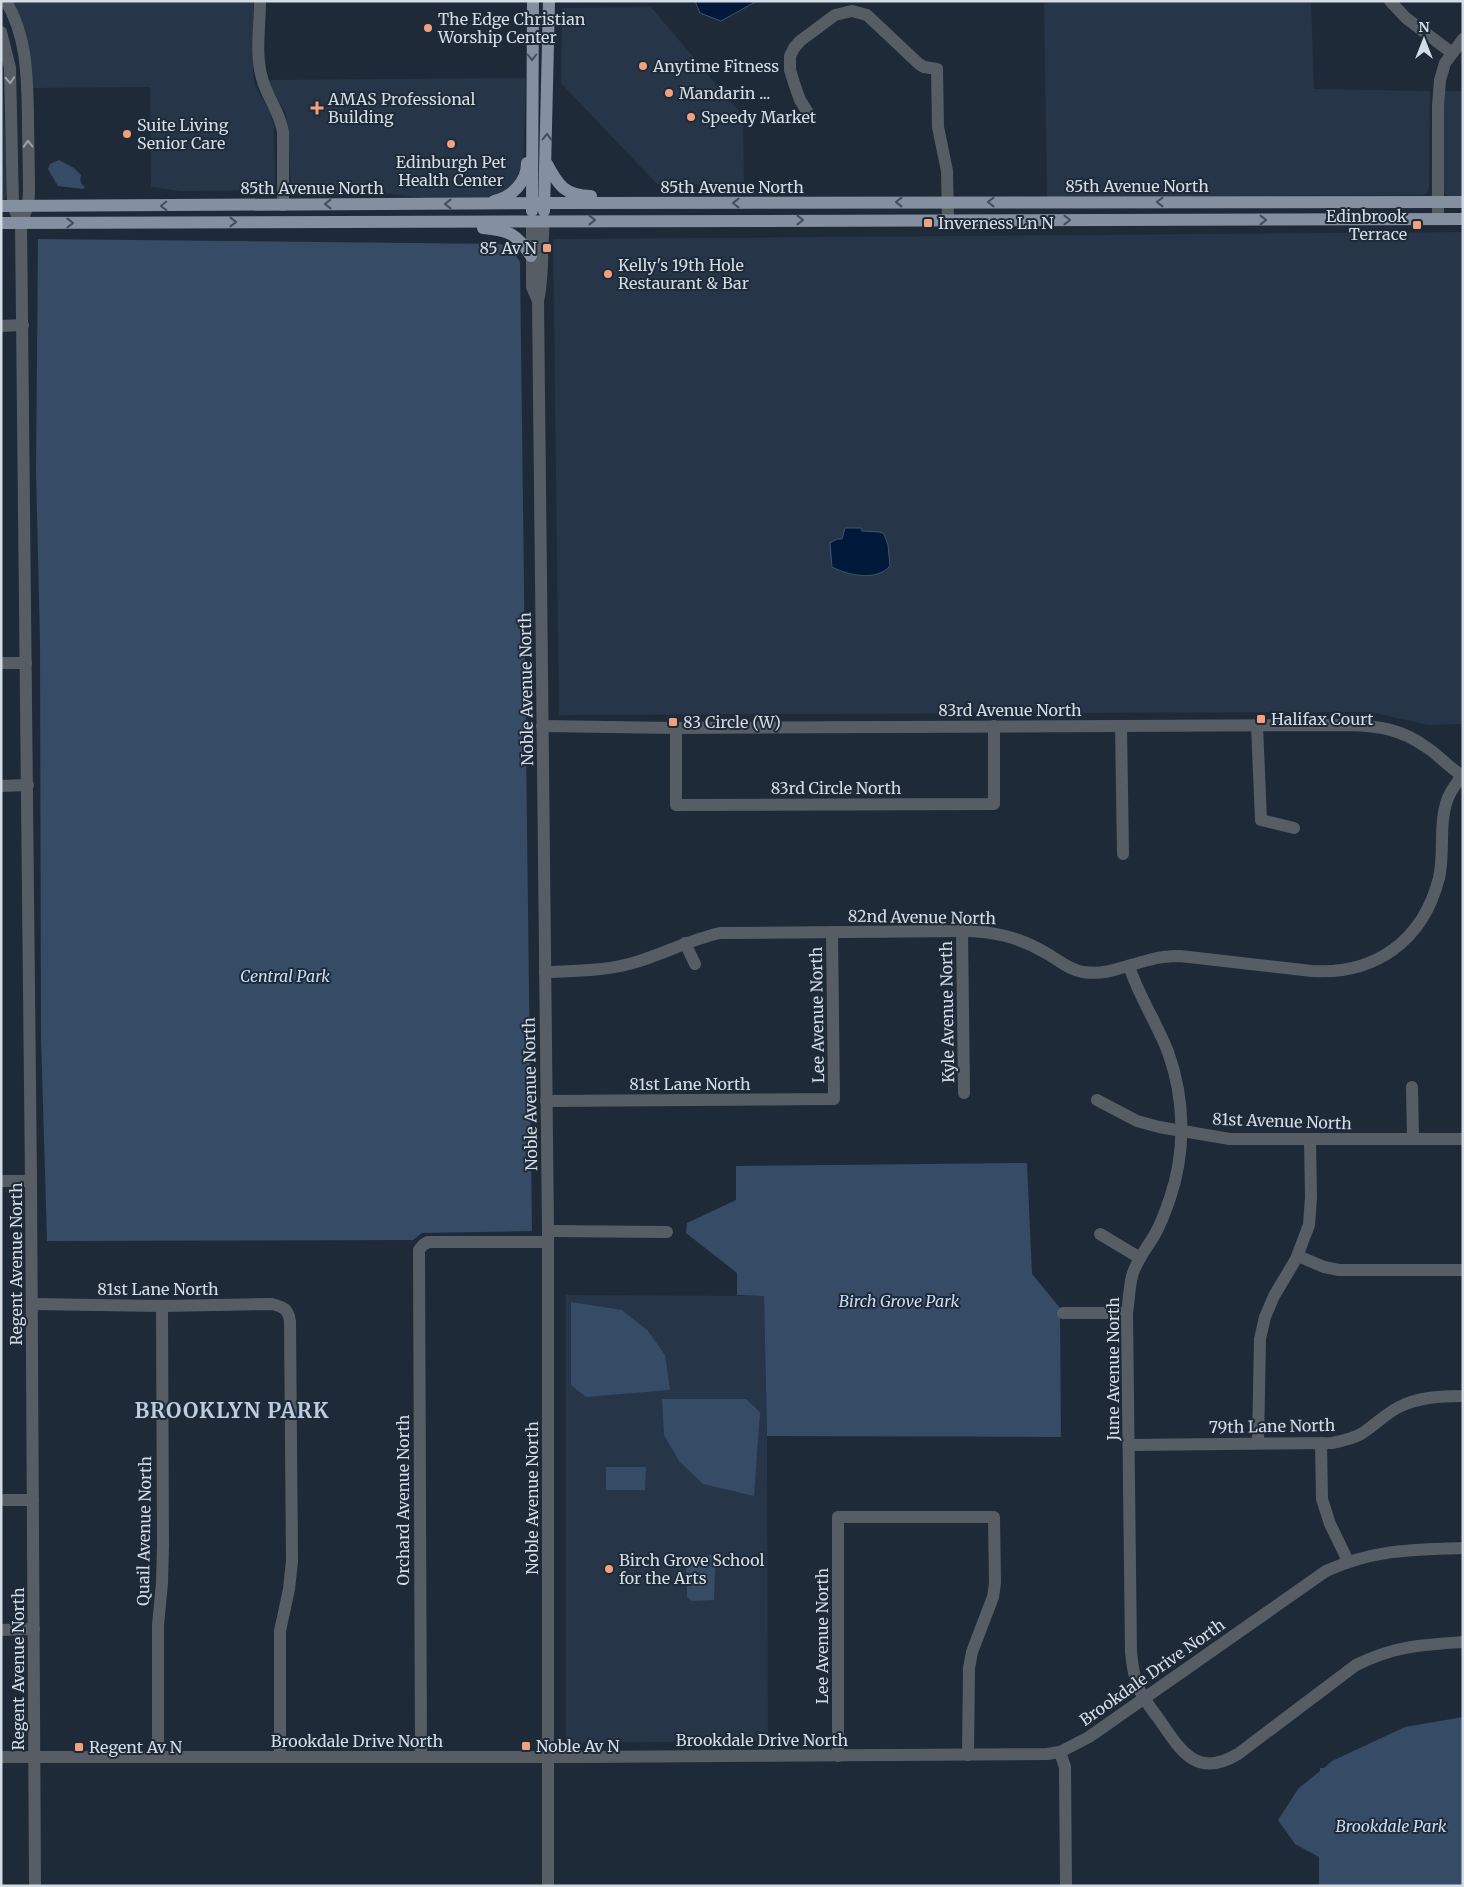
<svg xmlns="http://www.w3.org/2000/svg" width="1464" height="1887" viewBox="0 0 1464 1887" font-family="Merriweather,serif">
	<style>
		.built { fill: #263548 }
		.green { fill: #364b66 }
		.water { fill: #00193b; stroke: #40546e }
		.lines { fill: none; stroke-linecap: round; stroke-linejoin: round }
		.minor { stroke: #575d65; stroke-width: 12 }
		.major { stroke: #84909f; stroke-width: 12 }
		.oneway { stroke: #424e5c }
		.oneway2 { stroke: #9ca3ab }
		.poi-dot { fill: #f2a17e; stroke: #1e2a38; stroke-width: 2 }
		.labels { text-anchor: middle; stroke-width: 4; stroke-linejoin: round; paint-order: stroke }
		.poi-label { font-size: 16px; fill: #d4dce5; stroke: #1e2a38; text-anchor: start }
		.street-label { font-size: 16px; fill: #d4dce5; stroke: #1e2a38 }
		.park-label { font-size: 16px; font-style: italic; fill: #cadef8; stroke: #1e2a38 }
		.district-label { font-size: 21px; font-weight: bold; letter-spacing: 1px; fill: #bdccdf; stroke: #1e2a38 }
	</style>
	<rect width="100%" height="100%" fill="#1e2a38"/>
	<!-- built -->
	<g class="built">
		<polygon points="10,1 253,1 253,71 255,86 270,112 274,127 275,190 180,191 151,187 150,87 32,88"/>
		<polygon points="1044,1 1311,1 1314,89 1430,91 1429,188 1427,193 1423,195 1047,197"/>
		<polygon points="651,7 743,116 744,185 657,184 561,83 562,8"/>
		<polygon points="1,57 8,191 5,199 1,201"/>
		<polygon points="526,78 523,168 516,183 495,197 429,198 388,194 295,195 291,192 288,126 286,114 267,80"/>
		<polygon points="1443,91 1463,91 1463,199 1448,197 1443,189"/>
		<polygon points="1463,232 1463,724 1428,725 1371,712 559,715 553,239"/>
		<polygon points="566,1295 764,1296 767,1436 768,1741 566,1743"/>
	</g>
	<!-- green -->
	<g class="green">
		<path d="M59 160 74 168 81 175C80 181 80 184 85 187L83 189 58 186 48 169 50 164Z"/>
		<polygon points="38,239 501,244 512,250 520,262 532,1231 422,1233 413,1240 47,1241 41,1038 40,642 36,471"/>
		<polygon points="1027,1163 1032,1274 1060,1308 1061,1437 767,1436 764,1296 737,1295 737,1273 686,1233 687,1223 736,1200 736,1166"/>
		<polygon points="571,1302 622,1310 648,1331 665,1355 670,1390 586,1397 571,1385"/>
		<polygon points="662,1399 746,1399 760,1412 754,1496 703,1484 679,1461 664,1435"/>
		<polygon points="606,1467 646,1467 645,1490 606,1490"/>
		<polygon points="689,1555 713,1555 718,1559 719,1562 715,1569 714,1600 692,1601 687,1597 686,1558"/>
		<polygon points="1463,1717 1463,1886 1319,1886 1319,1857 1295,1844 1278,1820 1298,1789 1320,1771 1320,1768 1324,1768 1332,1761 1405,1727"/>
	</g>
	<!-- water -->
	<g class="water">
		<polygon points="695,1 757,1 721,21 700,13"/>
		<path d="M845 528H861L862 531 880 532 884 534 888 545 890 566C876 582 848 575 832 567L830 543 837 539H842Z"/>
	</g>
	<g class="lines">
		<!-- minor -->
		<g class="minor">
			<path d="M6 1C27 37 27 75 28 115 28 140 29 166 29 192L28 206 21 223 31 1181 35 1886"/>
			<path d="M260 1C260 26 255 54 262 78 267 98 279 109 283 132V205"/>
			<polyline points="1390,1 1406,18 1452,53"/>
			<polyline points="1,32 10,68 13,206 17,215"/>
			<polyline points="810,116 800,100 795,86 790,70 790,56 794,48 800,41 835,15 852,11 867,15 919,64 924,67 937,69 938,127 947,171 948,220"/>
			<polyline points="1438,219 1438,106 1440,80 1445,63 1463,39"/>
			<path d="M544 220C541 247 544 275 538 301L548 1231V1886"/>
			<polyline points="532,221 532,287 538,301"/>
			<polyline points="1,326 23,325"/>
			<polyline points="1,663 26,663"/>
			<polyline points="1257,725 1261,820 1294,828"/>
			<path d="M542 726 676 728 1349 725C1379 726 1401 729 1426 747 1439 755 1449 768 1463 776"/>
			<polyline points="1121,726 1123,854"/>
			<polyline points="676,728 676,805 994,804 994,726"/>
			<polyline points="1,786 28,785"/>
			<polyline points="962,931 964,1093"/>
			<polyline points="685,943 695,964"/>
			<path d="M1129 966C1139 997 1157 1023 1168 1052 1185 1099 1186 1151 1170 1198 1166 1210 1161 1224 1154 1236 1146 1249 1136 1261 1132 1276 1129 1288 1129 1301 1127 1313L1131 1652C1134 1687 1141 1695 1161 1722 1182 1753 1198 1778 1238 1754L1356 1665C1395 1646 1420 1645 1463 1642"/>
			<path d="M545 972C573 971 602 971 629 964 660 956 688 940 720 933L962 931C993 931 1019 937 1046 953 1057 959 1069 970 1083 972 1107 976 1127 965 1149 960 1159 957 1169 956 1180 956L1312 971C1375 975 1423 941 1439 878 1445 852 1438 823 1448 798 1451 790 1457 783 1462 775"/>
			<polyline points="1412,1087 1413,1139"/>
			<polyline points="1097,1100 1137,1121 1159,1127 1230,1139 1463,1139"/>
			<polyline points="546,1101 834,1099 832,932"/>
			<polyline points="1,1181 31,1181"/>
			<polyline points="548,1231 667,1232"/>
			<polyline points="1100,1234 1140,1258"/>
			<polyline points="1298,1256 1324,1267 1339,1270 1463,1270"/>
			<path d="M32 1304 162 1306 272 1304C284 1307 288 1309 290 1321L292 1561 289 1589 280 1631V1757"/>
			<polyline points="1063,1313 1127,1313"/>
			<polyline points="1258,1443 1260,1339 1265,1317 1274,1296 1296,1259 1309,1225 1311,1197 1310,1140"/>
			<polyline points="1321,1443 1322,1499 1330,1524 1348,1561"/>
			<path d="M1129 1445 1332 1443C1342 1441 1352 1439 1361 1434 1374 1426 1385 1414 1399 1407 1419 1397 1441 1396 1463 1396"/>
			<polyline points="1,1500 33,1500"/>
			<polyline points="1,1630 34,1629"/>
			<polyline points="1060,1752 1065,1767 1066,1886"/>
			<polyline points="838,1756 838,1517 994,1517 995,1583 993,1597 972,1652 969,1668 968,1755"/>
			<path d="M1 1757H583L1047 1754 1060 1752 1089 1737 1326 1571C1375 1549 1411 1550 1463 1548"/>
			<polyline points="158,1757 158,1625 162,1583 163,1546 162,1306"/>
			<polyline points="421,1757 419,1250 423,1245 428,1242 548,1242"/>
		</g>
		<!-- major -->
		<g class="major">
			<path d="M547 164C558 185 565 196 591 196"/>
			<path d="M494 201C512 197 527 182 527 163"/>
			<polyline points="1,206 554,203 1463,202"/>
			<polyline points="532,211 533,1"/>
			<polyline points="544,211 549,1"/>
			<polyline points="1,223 1463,219"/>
			<path d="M483 228C509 230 517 234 531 256"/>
		</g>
	</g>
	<!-- one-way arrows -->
	<defs><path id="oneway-chevron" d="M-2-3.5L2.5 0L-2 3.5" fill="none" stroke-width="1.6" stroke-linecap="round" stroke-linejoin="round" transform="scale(1.25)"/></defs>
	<g class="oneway">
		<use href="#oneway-chevron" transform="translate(532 57) rotate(90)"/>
		<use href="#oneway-chevron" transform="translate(547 137) rotate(-89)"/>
		<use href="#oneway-chevron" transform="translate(899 202) rotate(180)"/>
		<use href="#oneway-chevron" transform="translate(991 202) rotate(-180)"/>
		<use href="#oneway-chevron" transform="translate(1160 202) rotate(180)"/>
		<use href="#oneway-chevron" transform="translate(736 203) rotate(180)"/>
		<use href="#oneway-chevron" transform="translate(328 204) rotate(180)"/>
		<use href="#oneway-chevron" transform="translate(448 204) rotate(180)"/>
		<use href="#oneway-chevron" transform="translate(164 206) rotate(179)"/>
		<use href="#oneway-chevron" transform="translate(592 220)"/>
		<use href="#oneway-chevron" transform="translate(800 220)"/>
		<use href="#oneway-chevron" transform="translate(1067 220)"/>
		<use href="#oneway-chevron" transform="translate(1263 220)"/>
		<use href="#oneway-chevron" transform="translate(233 222)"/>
		<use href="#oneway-chevron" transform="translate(70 223)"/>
	</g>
	<g class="oneway2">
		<use href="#oneway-chevron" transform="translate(10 80) rotate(87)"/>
		<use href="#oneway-chevron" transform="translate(28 144) rotate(-91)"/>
	</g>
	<!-- markers -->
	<g class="poi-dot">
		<circle cx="428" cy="28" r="5"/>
		<circle cx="643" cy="66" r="5"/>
		<circle cx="669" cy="93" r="5"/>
		<path d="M314.5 100.5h5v5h5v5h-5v5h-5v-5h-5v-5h5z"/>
		<circle cx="691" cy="117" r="5"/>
		<circle cx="127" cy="134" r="5"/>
		<circle cx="451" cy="144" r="5"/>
		<rect x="923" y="218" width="10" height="10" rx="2.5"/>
		<rect x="1412" y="220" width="10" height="10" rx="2.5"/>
		<rect x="542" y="243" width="10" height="10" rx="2.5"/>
		<circle cx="608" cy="274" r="5"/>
		<rect x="1256" y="714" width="10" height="10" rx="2.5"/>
		<rect x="668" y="717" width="10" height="10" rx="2.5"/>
		<circle cx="609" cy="1569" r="5"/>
		<rect x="521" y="1741" width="10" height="10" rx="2.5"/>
		<rect x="74" y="1742" width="10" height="10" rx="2.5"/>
	</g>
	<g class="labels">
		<!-- poi labels -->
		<g class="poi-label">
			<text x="438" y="25">The Edge Christian<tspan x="438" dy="18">Worship Center</tspan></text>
			<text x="653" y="72">Anytime Fitness</text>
			<text x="679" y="99">Mandarin ...</text>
			<text x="328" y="105">AMAS Professional<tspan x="328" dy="18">Building</tspan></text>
			<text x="701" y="123">Speedy Market</text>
			<text x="137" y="131">Suite Living<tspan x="137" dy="18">Senior Care</tspan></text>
			<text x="451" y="168" text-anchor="middle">Edinburgh Pet<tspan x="451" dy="18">Health Center</tspan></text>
			<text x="1407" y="222" text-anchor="end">Edinbrook<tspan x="1407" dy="18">Terrace</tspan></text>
			<text x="938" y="229">Inverness Ln N</text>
			<text x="537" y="254" text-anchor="end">85 Av N</text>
			<text x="618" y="271">Kelly's 19th Hole<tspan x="618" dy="18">Restaurant &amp; Bar</tspan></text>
			<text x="1271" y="725">Halifax Court</text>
			<text x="683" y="728">83 Circle (W)</text>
			<text x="619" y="1566">Birch Grove School<tspan x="619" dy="18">for the Arts</tspan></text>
			<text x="536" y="1752">Noble Av N</text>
			<text x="89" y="1753">Regent Av N</text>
		</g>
		<!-- street labels -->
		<g class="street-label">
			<text x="1137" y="192">85th Avenue North</text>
			<text x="732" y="193">85th Avenue North</text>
			<text x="312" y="194">85th Avenue North</text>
			<text transform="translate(526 689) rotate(-91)" y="6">Noble Avenue North</text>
			<text x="1010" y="716">83rd Avenue North</text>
			<text x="836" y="794">83rd Circle North</text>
			<text transform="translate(922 917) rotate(1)" y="6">82nd Avenue North</text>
			<text transform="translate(947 1012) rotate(-91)" y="6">Kyle Avenue North</text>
			<text transform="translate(817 1015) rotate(-91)" y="6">Lee Avenue North</text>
			<text x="690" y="1090">81st Lane North</text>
			<text transform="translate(530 1094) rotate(-91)" y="6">Noble Avenue North</text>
			<text transform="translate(1282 1121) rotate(2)" y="6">81st Avenue North</text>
			<text transform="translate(16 1264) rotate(-90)" y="6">Regent Avenue North</text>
			<text x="158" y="1295">81st Lane North</text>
			<text transform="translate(1113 1369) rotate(-90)" y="6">June Avenue North</text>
			<text transform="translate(1272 1426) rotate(-1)" y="6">79th Lane North</text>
			<text transform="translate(532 1498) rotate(-90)" y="6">Noble Avenue North</text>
			<text transform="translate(403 1500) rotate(-90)" y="6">Orchard Avenue North</text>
			<text transform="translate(144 1531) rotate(-89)" y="6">Quail Avenue North</text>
			<text transform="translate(822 1636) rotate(-90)" y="6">Lee Avenue North</text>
			<text transform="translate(18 1669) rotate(-90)" y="6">Regent Avenue North</text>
			<text transform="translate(1152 1672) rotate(-35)" y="6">Brookdale Drive North</text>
			<text x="762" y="1746">Brookdale Drive North</text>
			<text x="357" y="1747">Brookdale Drive North</text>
		</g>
		<!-- park labels -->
		<g class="park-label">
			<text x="285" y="982">Central Park</text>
			<text x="899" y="1307">Birch Grove Park</text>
			<text x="1391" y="1832">Brookdale Park</text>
		</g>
		<!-- district labels -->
		<g class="district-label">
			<text x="232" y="1418">BROOKLYN PARK</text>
		</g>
	</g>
	<!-- border -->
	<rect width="1464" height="1887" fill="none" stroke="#d4dce5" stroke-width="5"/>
	<!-- north arrow -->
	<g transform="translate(1424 40)" stroke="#1e2a38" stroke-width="4" paint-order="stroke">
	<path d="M0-4L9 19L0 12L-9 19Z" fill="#d4dce5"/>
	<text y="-8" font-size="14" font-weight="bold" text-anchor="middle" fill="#d4dce5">N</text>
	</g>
</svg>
